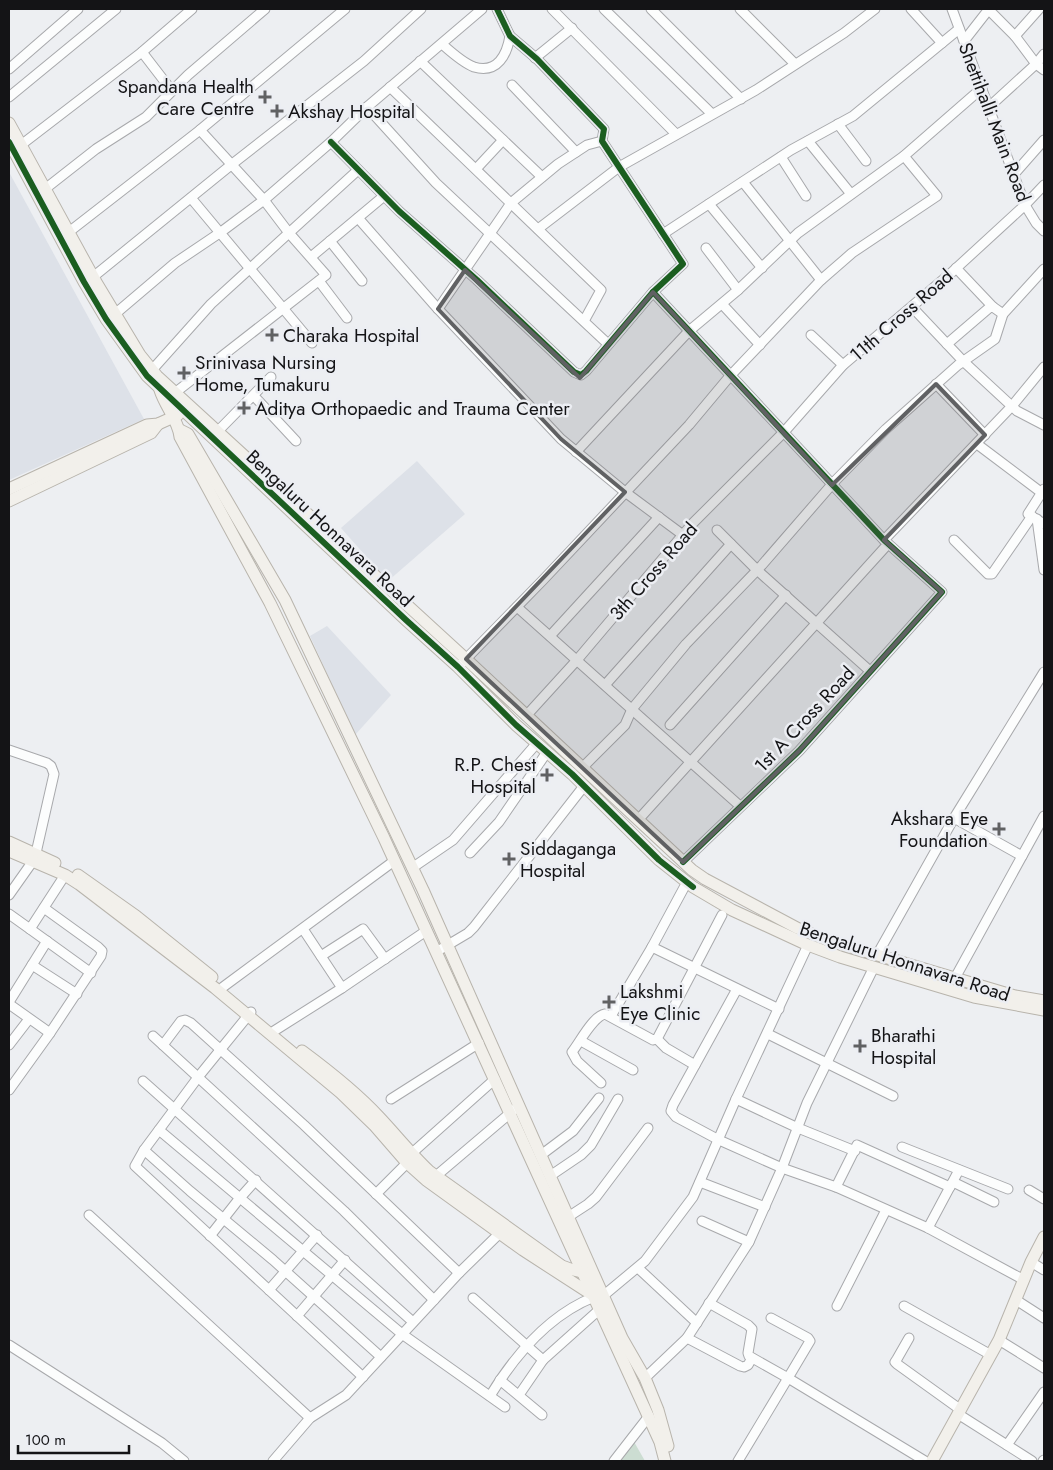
<svg xmlns="http://www.w3.org/2000/svg" width="1053" height="1470" viewBox="0 0 1053 1470" font-family="Jost,sans-serif">
	<style>
		.built { fill: #dde1e8 }
		.green { fill: #ccddd2 }
		.lines { fill: none; stroke-linecap: round; stroke-linejoin: round }
		.minor-casing { stroke: #a8a9ac; stroke-width: 11 }
		.major-casing { stroke: #b8b4ac; stroke-width: 13 }
		.minor { stroke: #fcfdfd; stroke-width: 9 }
		.major { stroke: #f2f0eb; stroke-width: 11 }
		.cycleway-casing { stroke: #eceef3; stroke-width: 9 }
		.cycleway { stroke: #1b5e20; stroke-width: 6 }
		.marked { fill: #606163; fill-opacity: 0.2; stroke: #606163; stroke-width: 4; stroke-linejoin: round }
		.poi-dot { fill: #606163; stroke: #eceef3; stroke-width: 2 }
		.labels { text-anchor: middle; stroke-width: 5; stroke-linejoin: round; paint-order: stroke }
		.poi-label { font-size: 19px; fill: #141416; stroke: #eceef3; text-anchor: start }
		.street-label { font-size: 19px; fill: #141416; stroke: #eceef3 }
	</style>
	<rect width="100%" height="100%" fill="#edeff2"/>
	<!-- built -->
	<g class="built">
		<polygon points="9,172 144,419 9,480"/>
		<polygon points="417,461 465,514 388,581 341,528"/>
		<polygon points="327,626 391,695 355,735 310,636"/>
	</g>
	<!-- green -->
	<polygon class="green" points="629,1433 645,1461 609,1461"/>
	<g class="lines">
		<defs>
			<g id="minor">
				<polyline points="552,9 676,134"/>
				<polyline points="604,9 712,114"/>
				<polyline points="651,9 741,99"/>
				<polyline points="740,9 795,64"/>
				<polyline points="911,9 942,43"/>
				<polyline points="952,9 1025,205 1036,223 1044,231"/>
				<polyline points="988,9 1015,36"/>
				<polyline points="1039,9 1015,36 1036,64 1044,70"/>
				<polyline points="964,41 989,9"/>
				<path d="M442 44C451 52 463 63 474 67 498 74 507 54 510 36"/>
				<polyline points="142,52 172,91"/>
				<polyline points="535,58 572,28"/>
				<polyline points="420,61 542,177"/>
				<polyline points="9,69 78,9"/>
				<polyline points="512,85 576,152"/>
				<polyline points="390,87 601,290 584,321"/>
				<polyline points="9,97 116,9"/>
				<polyline points="367,107 436,183 608,344"/>
				<polyline points="989,107 1036,64 1044,54"/>
				<polyline points="838,124 866,161"/>
				<polyline points="808,141 851,194"/>
				<polyline points="331,142 399,211 477,280 574,372 581,375 586,371 653,292 683,264 602,141 604,129 537,59 510,36 497,9"/>
				<polyline points="21,145 142,52 192,9"/>
				<polyline points="781,157 806,196"/>
				<polyline points="476,169 503,140"/>
				<polyline points="1015,173 1044,140"/>
				<polyline points="743,182 821,280"/>
				<polyline points="45,189 96,149 146,117 188,75 265,9"/>
				<polyline points="191,198 312,343"/>
				<polyline points="709,204 762,268"/>
				<polyline points="358,218 438,309 561,439 625,492 683,535"/>
				<polyline points="538,229 619,167 756,90 844,33 875,9"/>
				<polyline points="663,234 791,150 853,116 959,29"/>
				<polyline points="65,235 200,130 345,9"/>
				<polyline points="330,241 362,281"/>
				<polyline points="706,248 738,290"/>
				<polyline points="311,257 384,196"/>
				<polyline points="956,268 993,307"/>
				<polyline points="93,277 231,165 364,61 421,9"/>
				<polyline points="319,281 347,318"/>
				<polyline points="653,292 884,540 942,592 799,751 683,862"/>
				<polyline points="722,304 760,345"/>
				<polyline points="912,307 963,361 1017,411 1044,425"/>
				<polyline points="438,309 511,203 558,164 587,145 602,141"/>
				<polyline points="115,314 175,263 221,232 264,200 331,142 367,107 482,9"/>
				<polyline points="811,335 843,365"/>
				<polyline points="947,344 989,308 993,307 1003,314"/>
				<polyline points="152,370 211,304 358,170"/>
				<polyline points="936,384 985,435"/>
				<polyline points="176,392 326,275 289,233 264,200 200,130"/>
				<polyline points="254,396 296,441"/>
				<polyline points="218,431 271,377"/>
				<polyline points="977,444 1042,493"/>
				<polyline points="576,452 689,331 738,290 798,233 904,156 982,88"/>
				<polyline points="1044,489 1028,514 1044,524"/>
				<polyline points="1037,519 1044,570"/>
				<polyline points="717,530 757,570 870,671"/>
				<polyline points="884,540 1012,406 1044,367"/>
				<polyline points="954,540 988,574 992,574 1032,516"/>
				<polyline points="517,607 740,806"/>
				<polyline points="550,636 659,517"/>
				<polyline points="462,663 543,580 689,425 730,376 821,280 852,253 937,196 904,156"/>
				<polyline points="605,685 731,544"/>
				<polyline points="526,716 577,660 692,524 784,432 843,365 951,273 1025,205 1044,185"/>
				<polyline points="670,725 786,595"/>
				<polyline points="9,750 47,763 51,766 54,774 36,853 33,861 9,895"/>
				<polyline points="582,768 625,725 632,709 686,644 762,565 834,482 886,429 958,365 995,339 1003,314 1044,269"/>
				<polyline points="954,818 1022,856"/>
				<polyline points="638,820 888,544"/>
				<polyline points="470,853 499,822 547,752"/>
				<polyline points="412,868 453,840 537,743"/>
				<polyline points="9,914 30,929 65,875"/>
				<polyline points="30,929 91,973"/>
				<polyline points="303,929 342,988"/>
				<polyline points="652,947 779,1009"/>
				<polyline points="436,952 468,933 474,927 584,786"/>
				<polyline points="877,955 954,818 1044,672"/>
				<polyline points="321,956 363,929 385,959"/>
				<polyline points="32,965 77,994"/>
				<polyline points="955,978 1044,816"/>
				<polyline points="223,987 394,861"/>
				<polyline points="737,989 673,1105 671,1111 676,1117 719,1140 782,1168 836,1187 928,1228 1024,1280"/>
				<polyline points="9,1002 47,941"/>
				<polyline points="9,1004 50,1033"/>
				<polyline points="251,1012 199,1076 144,1150 135,1166 363,1377"/>
				<polyline points="611,1016 652,947 687,882"/>
				<polyline points="274,1031 342,988 426,931"/>
				<polyline points="768,1034 893,1096"/>
				<polyline points="153,1036 344,1211 434,1300"/>
				<polyline points="657,1039 666,1048 695,1065"/>
				<polyline points="581,1041 633,1070"/>
				<polyline points="9,1045 29,1019"/>
				<polyline points="163,1045 181,1021 185,1020 191,1023 304,1125 459,1273"/>
				<polyline points="143,1081 413,1322"/>
				<path d="M601 1083 577 1061 572 1052C580 1042 593 1016 605 1014L653 1040 657 1039 722 915"/>
				<polyline points="9,1090 50,1033 101,956 102,951 98,947 44,908"/>
				<polyline points="391,1099 479,1043"/>
				<polyline points="736,1099 798,1128 855,1151"/>
				<polyline points="159,1130 402,1334 505,1407"/>
				<polyline points="902,1147 1008,1189"/>
				<polyline points="144,1150 190,1191 273,1260 381,1357"/>
				<polyline points="411,1154 495,1079"/>
				<polyline points="541,1155 573,1131 599,1098"/>
				<polyline points="436,1176 515,1109"/>
				<polyline points="550,1176 581,1155 591,1145 618,1099"/>
				<polyline points="700,1182 765,1207"/>
				<polyline points="953,1182 994,1202"/>
				<polyline points="836,1187 857,1145 950,1187"/>
				<polyline points="1029,1190 1044,1199"/>
				<polyline points="376,1194 407,1163"/>
				<polyline points="89,1215 310,1418"/>
				<polyline points="568,1217 588,1204 596,1197 648,1128"/>
				<polyline points="702,1221 749,1242"/>
				<polyline points="928,1228 959,1170"/>
				<polyline points="210,1236 239,1199 256,1180"/>
				<polyline points="1031,1262 1044,1270"/>
				<polyline points="638,1268 697,1323"/>
				<polyline points="269,1290 317,1235"/>
				<polyline points="603,1296 645,1261 693,1197 736,1099 808,945"/>
				<polyline points="473,1298 543,1360 600,1309"/>
				<polyline points="1016,1300 1044,1318"/>
				<polyline points="709,1303 748,1325 752,1329 748,1353 749,1356 788,1378 810,1341 808,1338 771,1318"/>
				<polyline points="837,1306 886,1210"/>
				<polyline points="904,1306 991,1355"/>
				<polyline points="297,1316 345,1260"/>
				<polyline points="687,1338 740,1366 744,1367 748,1365 752,1358"/>
				<polyline points="909,1338 897,1359 895,1362 897,1364 961,1410"/>
				<polyline points="999,1340 1044,1368"/>
				<polyline points="9,1345 162,1443 184,1461"/>
				<polyline points="645,1378 687,1338 749,1242 782,1168 807,1103 874,967"/>
				<polyline points="500,1380 542,1415"/>
				<polyline points="519,1395 543,1360"/>
				<path d="M490 1396C515 1355 549 1315 594 1297"/>
				<polyline points="958,1414 1032,1461"/>
				<polyline points="1007,1445 1044,1392"/>
				<polyline points="273,1461 310,1418 346,1395 459,1273 503,1230"/>
				<polyline points="614,1461 649,1416"/>
				<polyline points="738,1461 788,1378 925,1461"/>
				<polyline points="1043,1461 1044,1460"/>
			</g>
			<g id="major">
				<polyline points="9,123 96,282 140,355 157,376 466,659 692,870 705,879 797,928 827,940 1015,996 1044,1001"/>
				<polyline points="9,142 84,282 106,319 147,376 406,620 458,667 516,725 572,774 659,860 693,887 732,910 808,945 840,957 974,997 1044,1010"/>
				<path d="M160 390C165 406 179 422 180 437L270 603 384 838 660 1442 665 1461"/>
				<polyline points="180,430 188,434 285,600 423,890 622,1338 645,1378 658,1410 668,1446"/>
				<polyline points="9,489 147,425 158,424 178,415"/>
				<polyline points="9,501 151,433 158,424"/>
				<polyline points="9,842 55,863"/>
				<polyline points="9,851 65,875 79,884 215,988 341,1093 374,1125 407,1163 426,1180 523,1250 594,1296"/>
				<polyline points="78,875 136,916 212,977"/>
				<path d="M302 1051C329 1071 356 1092 379 1117 396 1135 411 1154 429 1171L562 1266 573 1270 586 1273"/>
				<polyline points="932,1461 999,1340 1031,1262 1044,1237"/>
			</g>
		</defs>
		<!-- minor casing -->
		<use href="#minor" class="minor-casing"/>
		<!-- major casing -->
		<use href="#major" class="major-casing"/>
		<!-- minor -->
		<use href="#minor" class="minor"/>
		<!-- major -->
		<use href="#major" class="major"/>
		<defs>
			<g id="cycleway">
				<polyline points="9,142 84,282 106,319 147,376 406,620 458,667 516,725 572,774 659,860 693,887"/>
				<polyline points="331,142 399,211 477,280 574,372 581,375 586,371 653,292 683,264 602,141 604,129 537,59 510,36 497,9"/>
				<polyline points="653,292 884,540 942,592 799,751 683,862"/>
			</g>
		</defs>
		<!-- cycleway casing -->
		<use href="#cycleway" class="cycleway-casing"/>
		<!-- cycleway -->
		<use href="#cycleway" class="cycleway"/>
	</g>
	<!-- marked area -->
	<path class="marked" d="M465 270 580 378 653 292 832 485 936 384 985 435 884 540 942 592 799 751 683 862 466 659 625 492 561 439 438 309Z"/>
	<!-- markers -->
	<g class="poi-dot">
		<path d="M262.5 89.5h5v5h5v5h-5v5h-5v-5h-5v-5h5z"/>
		<path d="M274.5 103.5h5v5h5v5h-5v5h-5v-5h-5v-5h5z"/>
		<path d="M269.5 327.5h5v5h5v5h-5v5h-5v-5h-5v-5h5z"/>
		<path d="M181.5 365.5h5v5h5v5h-5v5h-5v-5h-5v-5h5z"/>
		<path d="M241.5 400.5h5v5h5v5h-5v5h-5v-5h-5v-5h5z"/>
		<path d="M544.5 767.5h5v5h5v5h-5v5h-5v-5h-5v-5h5z"/>
		<path d="M996.5 821.5h5v5h5v5h-5v5h-5v-5h-5v-5h5z"/>
		<path d="M506.5 851.5h5v5h5v5h-5v5h-5v-5h-5v-5h5z"/>
		<path d="M606.5 994.5h5v5h5v5h-5v5h-5v-5h-5v-5h5z"/>
		<path d="M857.5 1038.5h5v5h5v5h-5v5h-5v-5h-5v-5h5z"/>
	</g>
	<g class="labels">
		<!-- poi labels -->
		<g class="poi-label">
			<text x="254" y="93" text-anchor="end">Spandana Health<tspan x="254" dy="22">Care Centre</tspan></text>
			<text x="288" y="118">Akshay Hospital</text>
			<text x="283" y="342">Charaka Hospital</text>
			<text x="195" y="369">Srinivasa Nursing<tspan x="195" dy="22">Home, Tumakuru</tspan></text>
			<text x="255" y="415">Aditya Orthopaedic and Trauma Center</text>
			<text x="536" y="771" text-anchor="end">R.P. Chest<tspan x="536" dy="22">Hospital</tspan></text>
			<text x="988" y="825" text-anchor="end">Akshara Eye<tspan x="988" dy="22">Foundation</tspan></text>
			<text x="520" y="855">Siddaganga<tspan x="520" dy="22">Hospital</tspan></text>
			<text x="620" y="998">Lakshmi<tspan x="620" dy="22">Eye Clinic</tspan></text>
			<text x="871" y="1042">Bharathi<tspan x="871" dy="22">Hospital</tspan></text>
		</g>
		<!-- street labels -->
		<g class="street-label">
			<text transform="translate(995 122) rotate(69)" y="7">Shettihalli Main Road</text>
			<text transform="translate(901 315) rotate(-41)" y="7">11th Cross Road</text>
			<text transform="translate(330 528) rotate(43)" y="7">Bengaluru Honnavara Road</text>
			<text transform="translate(653 571) rotate(-49)" y="7">3th Cross Road</text>
			<text transform="translate(804 719) rotate(-47)" y="7">1st A Cross Road</text>
			<text transform="translate(905 961) rotate(18)" y="7">Bengaluru Honnavara Road</text>
		</g>
	</g>
	<!-- border -->
	<rect width="1053" height="1470" fill="none" stroke="#141416" stroke-width="20"/>
	<!-- scale -->
	<path d="M18 1445v8h111v-8" fill="none" stroke="#141416" stroke-width="2.5"/>
	<text x="25" y="1445" font-size="15" fill="#141416" stroke="#eceef3" stroke-width="4" paint-order="stroke">100 m</text>
</svg>
